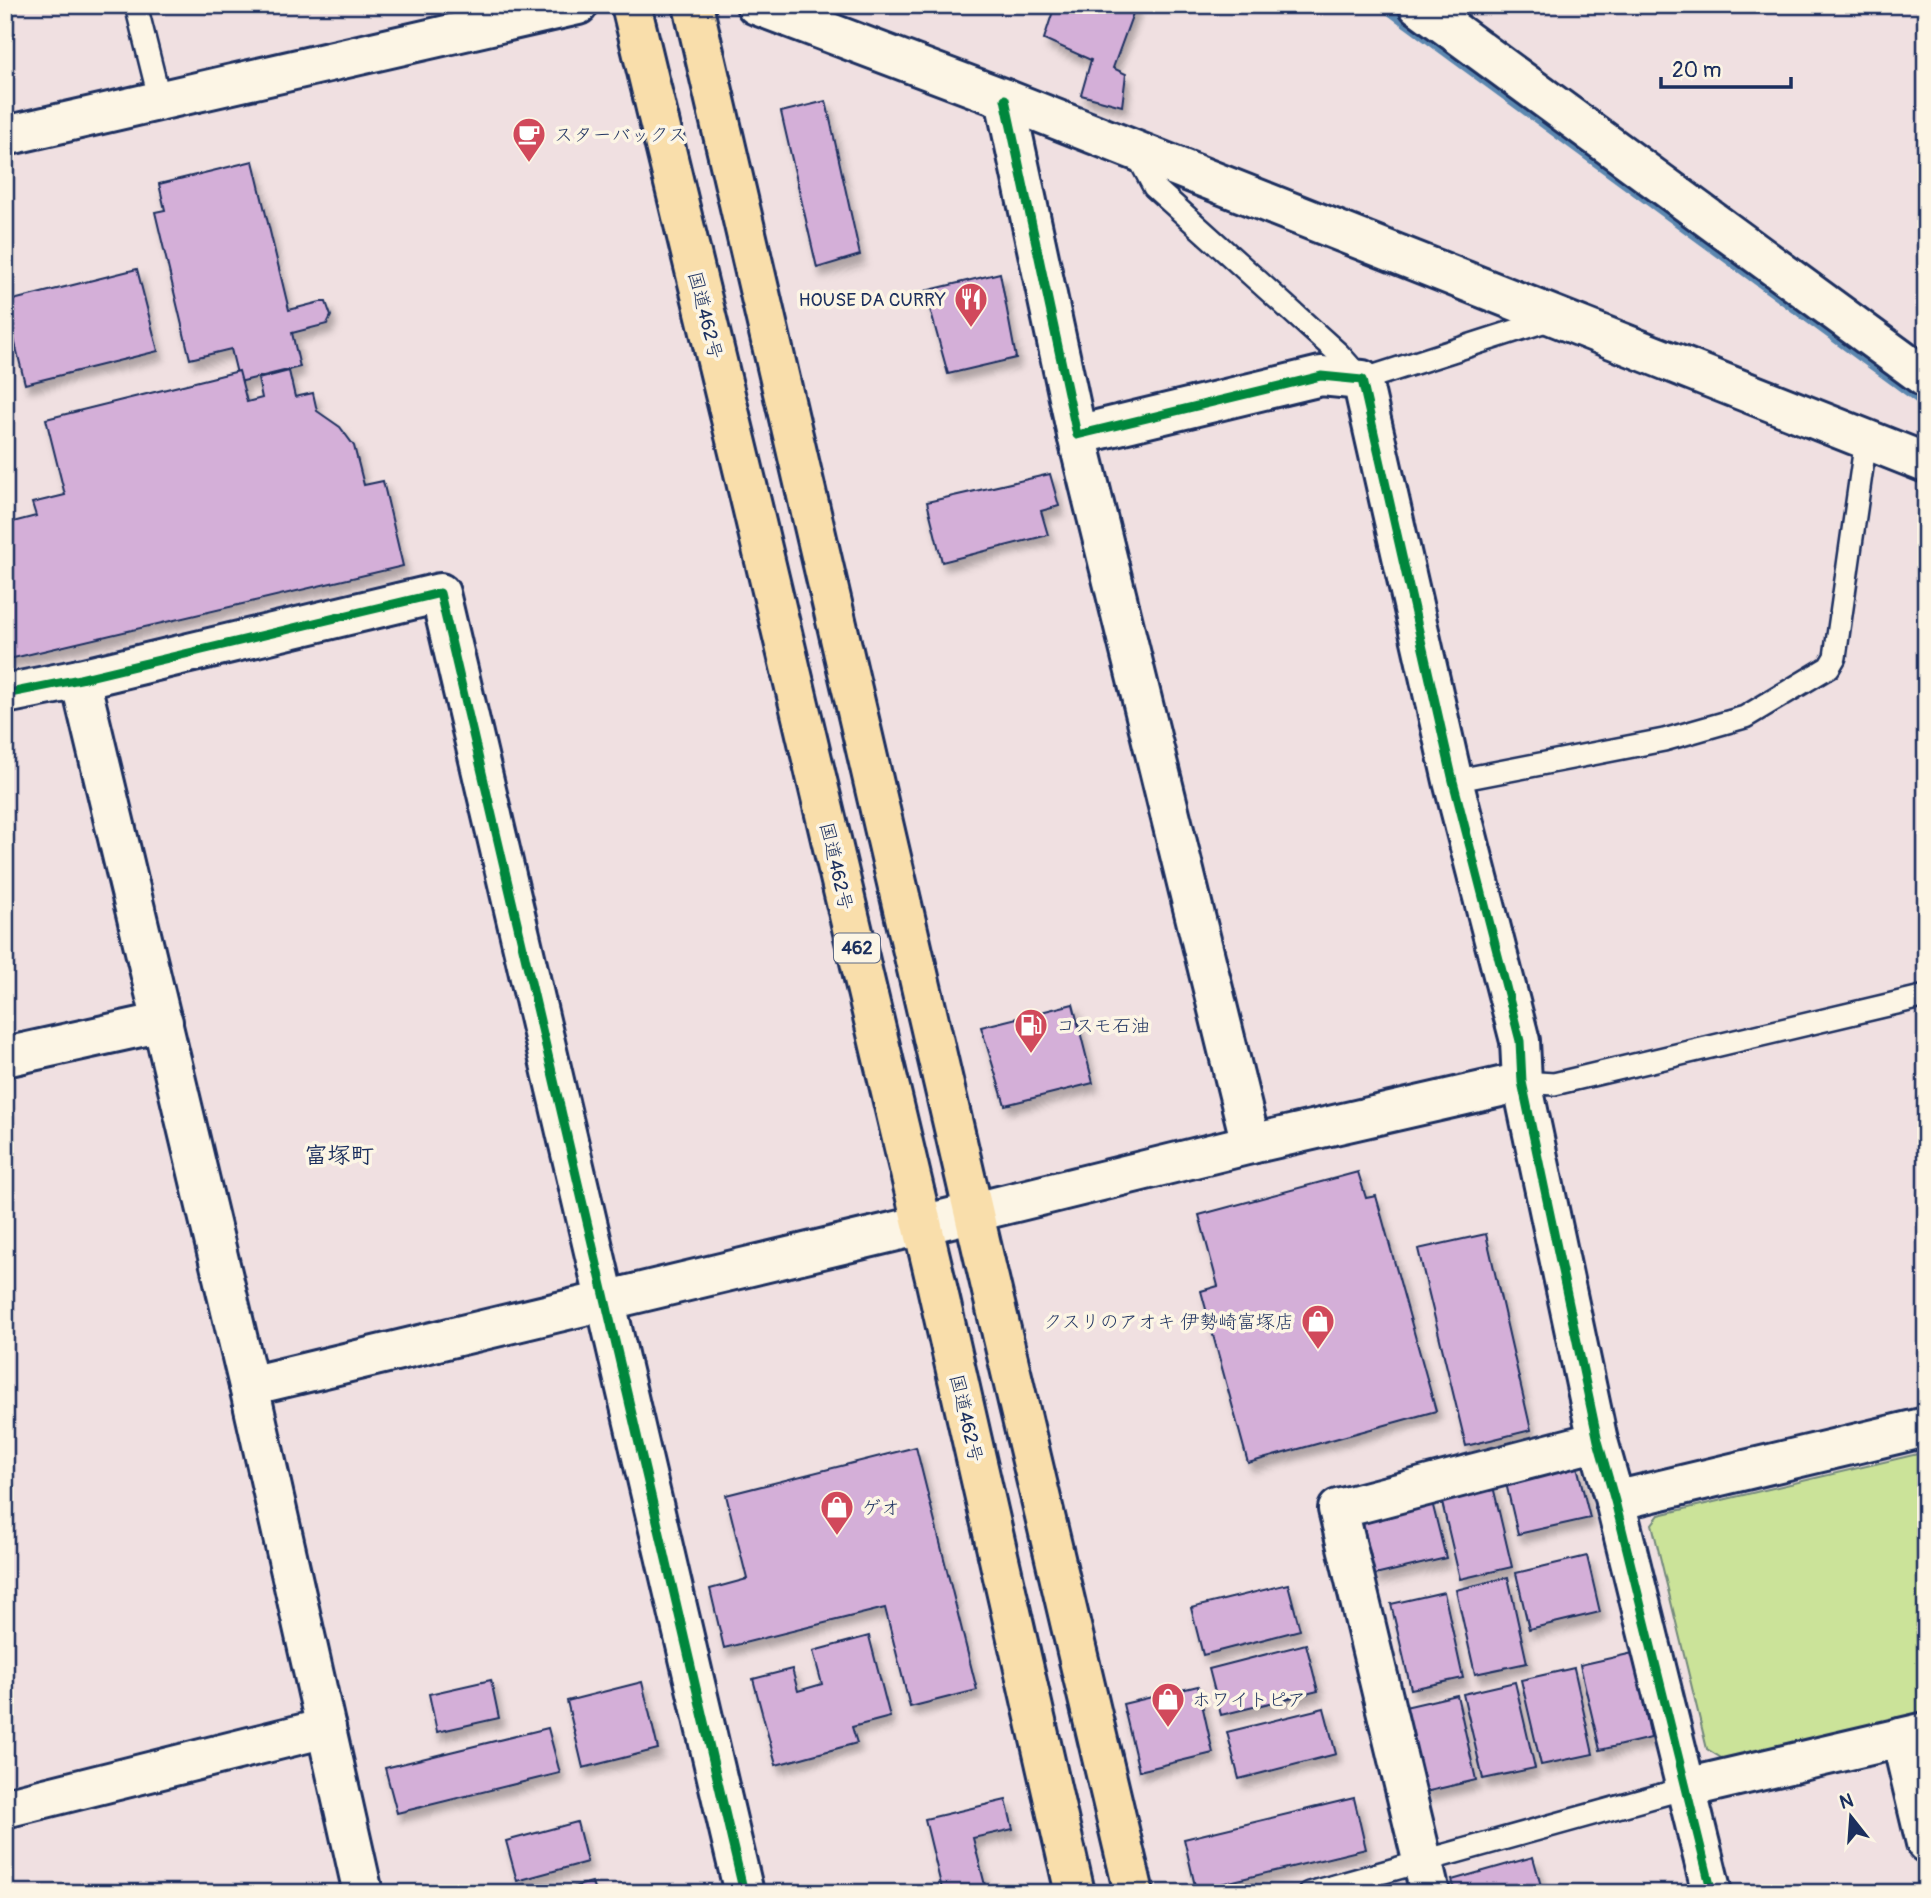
<svg xmlns="http://www.w3.org/2000/svg" width="1931" height="1898" viewBox="0 0 1931 1898" font-family="Pangolin,'Klee One',sans-serif">
	<style>
		.green { fill: #cbe399; stroke: #73897c; stroke-width: 2 }
		.lines { fill: none; stroke-linecap: round; stroke-linejoin: round }
		.stream { stroke: #5b88b0; stroke-width: 12 }
		.building { fill: #d4afd8; stroke: #1b2f5e; stroke-width: 2; filter: url(#shadow) }
		.service-casing { stroke: #1b2f5e; stroke-width: 26 }
		.minor-casing { stroke: #1b2f5e; stroke-width: 44 }
		.tertiary-casing { stroke: #1b2f5e; stroke-width: 44 }
		.trunk-casing { stroke: #1b2f5e; stroke-width: 44 }
		.service { stroke: #fcf5e5; stroke-width: 21 }
		.minor { stroke: #fcf5e5; stroke-width: 38 }
		.tertiary { stroke: #fcf5e5; stroke-width: 38 }
		.trunk { stroke: #f9deab; stroke-width: 38 }
		.cycleway-casing { stroke: #fcf5e5; stroke-width: 13 }
		.cycleway { stroke: #00873e; stroke-width: 9 }
		.labels { text-anchor: middle; stroke-width: 7; stroke-linejoin: round; paint-order: stroke }
		.shield { fill: #fcf5e5; stroke: #5e6a86; stroke-width: 2 }
		.shield-label { font-size: 18px; font-weight: bold; fill: #1b2f5e }
		.poi-label { font-size: 19px; fill: #1b2f5e; stroke: #fcf5e5; text-anchor: start }
		.street-label { font-size: 19px; fill: #1b2f5e; stroke: #fcf5e5 }
		.quarter-label { font-size: 23px; font-weight: bold; fill: #1b2f5e; stroke: #fcf5e5 }
	</style>
	<defs>
		<filter id="shadow"><feDropShadow dx="4.5" dy="8" stdDeviation="3.5" flood-color="#0004"/></filter>
	</defs>
	<rect width="100%" height="100%" fill="#f0e0e1"/>
	<filter id="ink" filterUnits="userSpaceOnUse"><feTurbulence type="fractalNoise" baseFrequency=".0143" numOctaves="2"/><feDisplacementMap in="SourceGraphic" scale="14" xChannelSelector="R" yChannelSelector="G"/><feConvolveMatrix kernelMatrix="1 2 1 2 8 2 1 2 1" color-interpolation-filters="sRGB"/></filter>
	<g filter="url(#ink)">
		<!-- green -->
		<polygon class="green" points="1926,1452 1926,1712 1723,1759 1707,1749 1652,1524 1659,1515"/>
		<g class="lines">
			<!-- stream -->
			<polyline class="stream" points="1384,5 1926,403"/>
		</g>
		<!-- building -->
		<g class="building">
			<polygon points="1055,5 1136,5 1113,68 1126,74 1122,106 1081,95 1091,60 1044,39"/>
			<polygon points="826,101 860,255 817,268 781,112"/>
			<polygon points="253,161 289,310 320,302 326,302 331,316 327,324 292,333 300,367 239,382 231,349 190,359 155,212 165,210 159,184"/>
			<polygon points="137,269 158,351 25,384 5,302"/>
			<polygon points="1000,273 1016,358 948,374 925,291"/>
			<polygon points="239,371 247,402 262,398 258,379 289,371 295,397 313,393 317,411 340,427 354,446 364,485 383,481 403,566 5,660 5,524 36,516 32,503 65,495 46,419"/>
			<polygon points="1050,474 1059,506 1041,511 1048,535 942,562 927,502"/>
			<polygon points="1073,1004 1093,1083 1005,1105 981,1027"/>
			<polygon points="1358,1172 1366,1198 1376,1196 1436,1411 1248,1463 1201,1291 1218,1286 1199,1215"/>
			<polygon points="1486,1234 1531,1430 1466,1446 1418,1249"/>
			<polygon points="916,1447 977,1690 910,1707 885,1608 724,1648 710,1589 747,1579 726,1495"/>
			<polygon points="1576,1462 1590,1518 1518,1534 1505,1479"/>
			<polygon points="1492,1482 1512,1567 1460,1579 1440,1494"/>
			<polygon points="1432,1502 1446,1558 1375,1575 1362,1519"/>
			<polygon points="1587,1556 1600,1612 1529,1629 1516,1573"/>
			<polygon points="1508,1577 1527,1663 1475,1674 1456,1590"/>
			<polygon points="1288,1584 1300,1630 1203,1655 1191,1608"/>
			<polygon points="1444,1592 1463,1678 1411,1689 1391,1604"/>
			<polygon points="869,1636 890,1717 852,1727 857,1743 776,1765 753,1679 792,1669 798,1691 822,1684 813,1651"/>
			<polygon points="1306,1644 1318,1691 1221,1715 1209,1669"/>
			<polygon points="1633,1653 1651,1738 1600,1750 1580,1665"/>
			<polygon points="1574,1668 1593,1754 1541,1765 1521,1680"/>
			<polygon points="491,1680 499,1718 437,1732 429,1694"/>
			<polygon points="642,1682 658,1749 583,1768 567,1701"/>
			<polygon points="1515,1682 1535,1768 1483,1779 1463,1694"/>
			<polygon points="1198,1686 1213,1753 1139,1771 1123,1704"/>
			<polygon points="1457,1695 1476,1780 1425,1792 1405,1707"/>
			<polygon points="1324,1708 1336,1754 1239,1779 1227,1732"/>
			<polygon points="548,1728 560,1773 397,1813 385,1768"/>
			<polygon points="1354,1798 1366,1849 1196,1890 1184,1839"/>
			<polygon points="1006,1800 1013,1829 973,1838 987,1893 943,1893 925,1819"/>
			<polygon points="577,1822 587,1862 517,1881 506,1841"/>
			<polygon points="1533,1857 1543,1893 1456,1893 1452,1880"/>
			<polygon points="592,1882 595,1893 551,1893"/>
		</g>
		<g class="lines">
			<defs>
				<g id="service">
					<polyline points="136,5 160,101"/>
					<polyline points="1136,153 1154,187 1339,354 1362,380 1555,318"/>
					<polyline points="1453,781 1664,740 1745,717 1829,667 1835,657 1866,439"/>
					<polyline points="1522,1082 1554,1084 1926,996"/>
					<polyline points="1309,1893 1686,1788"/>
				</g>
				<g id="minor">
					<polyline points="1418,5 1926,378"/>
					<polyline points="1005,99 1077,435 1321,376 1362,380 1453,781 1520,1041 1522,1082 1598,1441 1615,1501 1712,1893"/>
					<polyline points="1077,435 1251,1144"/>
					<polyline points="80,679 249,1386 363,1893"/>
					<polyline points="5,694 80,679 440,593 744,1893"/>
					<polyline points="5,1057 163,1022"/>
					<polyline points="249,1386 922,1225 1251,1144 1522,1082"/>
					<polyline points="1615,1501 1926,1427"/>
					<polyline points="1901,1738 1926,1843"/>
					<polyline points="1686,1788 1926,1732"/>
					<polyline points="5,1808 326,1728"/>
					<polyline points="1430,1893 1338,1509 1598,1441"/>
				</g>
				<g id="tertiary">
					<polyline points="756,5 1005,99 1926,463"/>
					<polyline points="5,136 578,5"/>
				</g>
				<g id="trunk">
					<polyline points="631,5 752,506 935,1278 1075,1893"/>
					<polyline points="693,5 986,1266 1134,1893"/>
				</g>
			</defs>
			<!-- service casing -->
			<use href="#service" class="service-casing"/>
			<!-- minor casing -->
			<use href="#minor" class="minor-casing"/>
			<!-- tertiary casing -->
			<use href="#tertiary" class="tertiary-casing"/>
			<!-- trunk casing -->
			<use href="#trunk" class="trunk-casing"/>
			<!-- service -->
			<use href="#service" class="service"/>
			<!-- minor -->
			<use href="#minor" class="minor"/>
			<!-- tertiary -->
			<use href="#tertiary" class="tertiary"/>
			<!-- trunk -->
			<use href="#trunk" class="trunk"/>
			<defs>
				<g id="cycleway">
					<polyline points="1005,99 1077,435 1321,376 1362,380 1453,781 1520,1041 1522,1082 1598,1441 1615,1501 1712,1893"/>
					<polyline points="5,694 80,679 440,593 744,1893"/>
				</g>
			</defs>
			<!-- cycleway casing -->
			<use href="#cycleway" class="cycleway-casing"/>
			<!-- cycleway -->
			<use href="#cycleway" class="cycleway"/>
		</g>
	</g>
	<!-- icons -->
	<defs>
		<symbol id="cafe-pin" viewBox="-11 -11 22 30"><path d="M0 17L-7.5 6A9.5 9.5 0 1 1 7.5 6Z" fill="#d1495b" stroke="#fcf5e5"/><path d="M-5.5-4.5H6V0H3Q3 3.5 0 3.5H-2.5Q-5.5 3.5-5.5 0ZM3-3.2v2h1.7v-2ZM-6 4.5H4V6H-6Z" fill="#fff"/></symbol>
		<symbol id="restaurant-pin" viewBox="-11 -11 22 30"><path d="M0 17L-7.5 6A9.5 9.5 0 1 1 7.5 6Z" fill="#d1495b" stroke="#fcf5e5"/><path d="M-5-6h1v4h1v-4h1v4h1v-4h1v5L-1.5 .5V6h-2V.5L-5-1ZM5-6V6H3V1.5H1.5Q1.5-4 5-6Z" fill="#fff"/></symbol>
		<symbol id="fuel-pin" viewBox="-11 -11 22 30"><path d="M0 17L-7.5 6A9.5 9.5 0 1 1 7.5 6Z" fill="#d1495b" stroke="#fcf5e5"/><path d="M-5.5-6h7V0h2V4h1.3V-2.5L3-4.5l.8-.8L6-3V5H2.5V1h-1V6h-7ZM-4.2-4.7v3.2H.2V-4.7Z" fill="#fff"/></symbol>
		<symbol id="shop-pin" viewBox="-11 -11 22 30"><path d="M0 17L-7.5 6A9.5 9.5 0 1 1 7.5 6Z" fill="#d1495b" stroke="#fcf5e5"/><path d="M-5-2.5h2.3a2.7 3.5 0 0 1 5.4 0H5L5.5 6h-11ZM-1.5-2.5h3a1.5 2.3 0 0 0-3 0Z" fill="#fff"/></symbol>
	</defs>
	<g fill-rule="evenodd">
		<use href="#cafe-pin" x="510" y="115" width="38" height="52"/>
		<use href="#restaurant-pin" x="952" y="280" width="38" height="52"/>
		<use href="#fuel-pin" x="1012" y="1006" width="38" height="52"/>
		<use href="#shop-pin" x="1299" y="1302" width="38" height="52"/>
		<use href="#shop-pin" x="818" y="1488" width="38" height="52"/>
		<use href="#shop-pin" x="1149" y="1680" width="38" height="52"/>
	</g>
	<g class="labels">
		<!-- shield labels -->
		<rect class="shield" x="834" y="933.5" width="46" height="29" rx="5"/>
		<g class="shield-label">
			<text x="857" y="954">462</text>
		</g>
		<!-- poi labels -->
		<g class="poi-label">
			<text x="554" y="141">スターバックス</text>
			<text x="946" y="306" text-anchor="end">HOUSE DA CURRY</text>
			<text x="1056" y="1032">コスモ石油</text>
			<text x="1294" y="1328" text-anchor="end">クスリのアオキ 伊勢崎富塚店</text>
			<text x="862" y="1514">ゲオ</text>
			<text x="1192" y="1706">ホワイトピア</text>
		</g>
		<!-- street labels -->
		<g class="street-label">
			<text transform="translate(706 315) rotate(76)" y="7">国道462号</text>
			<text transform="translate(837 866) rotate(77)" y="7">国道462号</text>
			<text transform="translate(967 1418) rotate(77)" y="7">国道462号</text>
		</g>
		<!-- quarter labels -->
		<g class="quarter-label">
			<text x="339" y="1163">富塚町</text>
		</g>
	</g>
	<!-- margin -->
	<rect width="1931" height="1898" fill="none" stroke="#fcf5e5" stroke-width="28"/>
	<rect x="14" y="14" width="1903" height="1870" fill="none" stroke="#1b2f5e" stroke-width="2.5" filter="url(#ink)"/>
	<!-- north arrow -->
	<g transform="translate(1851 1817) rotate(343)" stroke="#fcf5e5" stroke-width="5" paint-order="stroke">
	<path d="M0-5L12 26L0 18L-12 26Z" fill="#1b2f5e"/>
	<text y="-10" font-size="19" font-weight="bold" text-anchor="middle" fill="#1b2f5e">N</text>
	</g>
	<!-- scale -->
	<path d="M1661 77v10h130v-10" fill="none" stroke="#1b2f5e" stroke-width="3.5"/>
	<text x="1672" y="77" font-size="21" fill="#1b2f5e" stroke="#fcf5e5" stroke-width="5" paint-order="stroke">20 m</text>
</svg>
